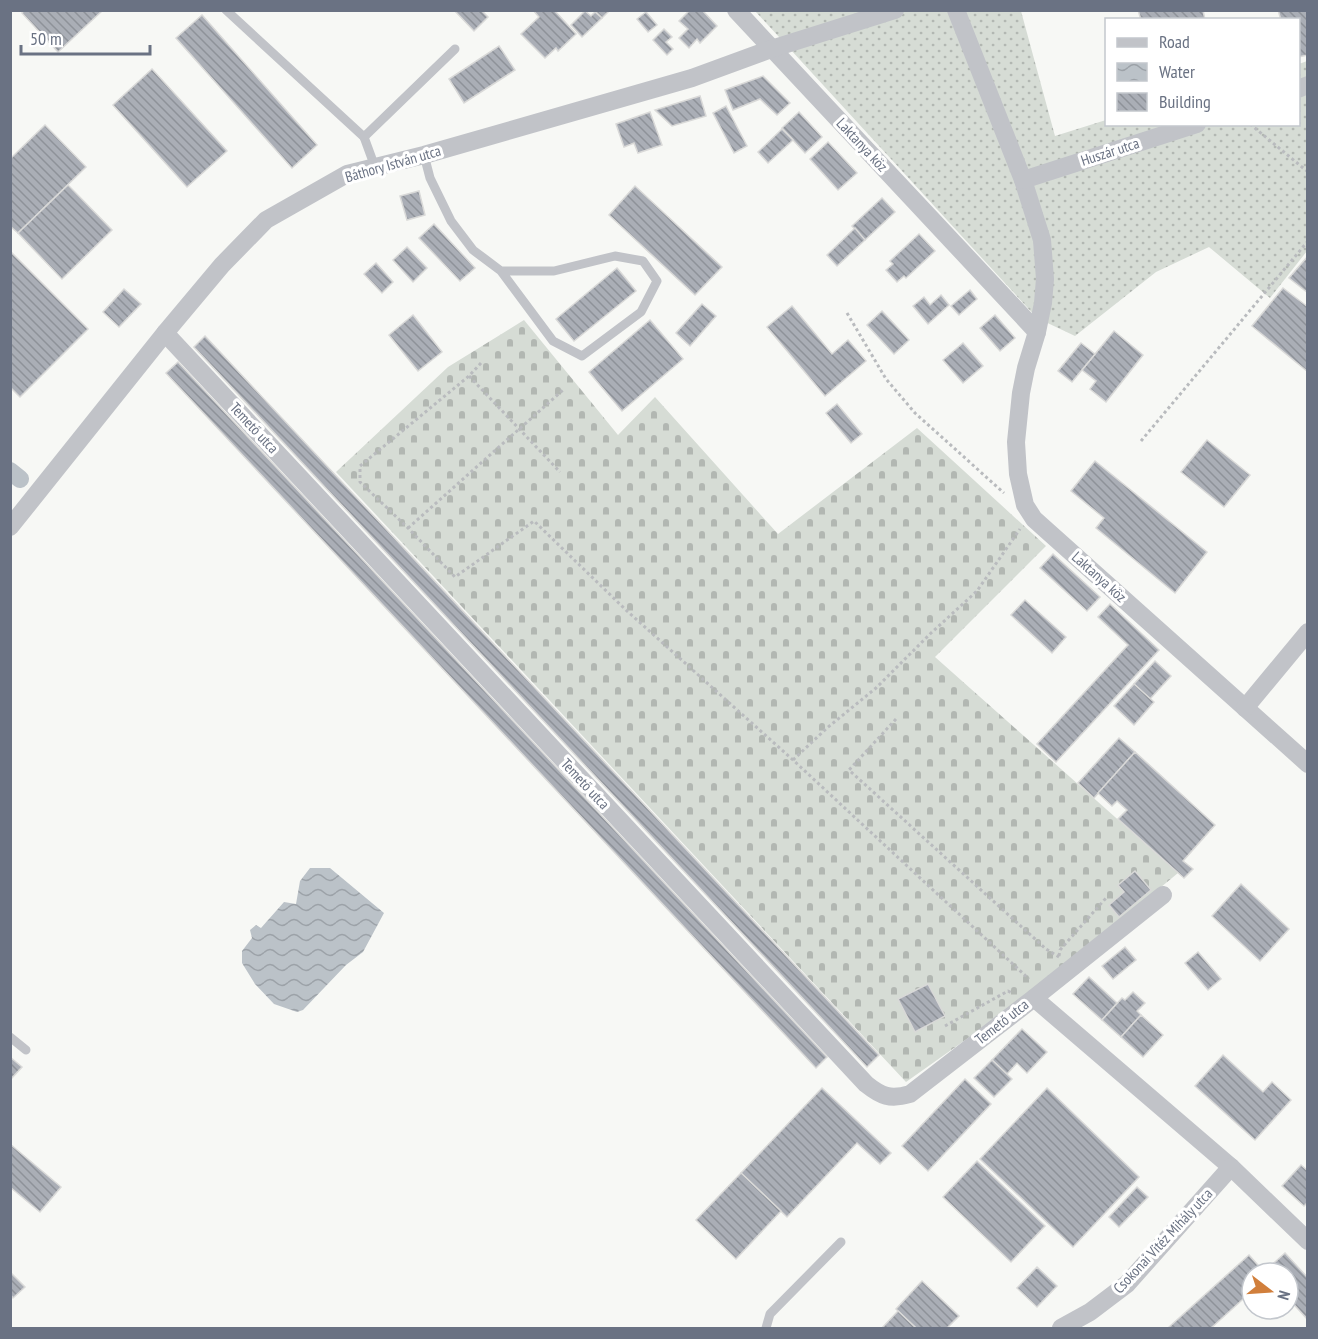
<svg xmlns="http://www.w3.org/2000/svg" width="1318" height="1339" viewBox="0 0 1318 1339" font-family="'PT Sans Narrow',sans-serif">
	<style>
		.grass { fill: url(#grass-dots) }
		.cemetery { fill: url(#cemetery-stones) }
		.water { fill: url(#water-waves) }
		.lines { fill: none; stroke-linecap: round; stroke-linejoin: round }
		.canal { stroke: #bbc2c8; stroke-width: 18 }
		.building { fill: url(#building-back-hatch); stroke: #d9d9d8; stroke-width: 1.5 }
		.path { stroke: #b9bbbe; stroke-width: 3; stroke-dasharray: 3 3; stroke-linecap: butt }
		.lane { stroke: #c1c3c8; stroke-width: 9 }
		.street { stroke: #c1c3c8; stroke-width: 18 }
		.labels { text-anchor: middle; stroke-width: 6; stroke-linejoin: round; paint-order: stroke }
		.street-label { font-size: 15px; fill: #6a7283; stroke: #fff }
	</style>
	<defs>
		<pattern id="grass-dots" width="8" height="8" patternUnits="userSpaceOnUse" patternTransform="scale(1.5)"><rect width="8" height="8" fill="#d6dcd5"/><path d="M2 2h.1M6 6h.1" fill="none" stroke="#b2b7b2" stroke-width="1.8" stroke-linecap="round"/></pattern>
		<pattern id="cemetery-stones" width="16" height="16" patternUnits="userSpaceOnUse" patternTransform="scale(1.5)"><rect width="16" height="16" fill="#d6dcd5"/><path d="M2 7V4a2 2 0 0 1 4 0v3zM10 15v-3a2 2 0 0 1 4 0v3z" fill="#b2b7b2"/></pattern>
		<pattern id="water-waves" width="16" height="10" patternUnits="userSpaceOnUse" patternTransform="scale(1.5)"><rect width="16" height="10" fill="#bbc2c8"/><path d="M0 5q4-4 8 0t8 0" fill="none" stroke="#9ca2a8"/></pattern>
		<pattern id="building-back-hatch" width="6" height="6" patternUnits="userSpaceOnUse" patternTransform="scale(1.5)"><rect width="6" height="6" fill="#aaaeb6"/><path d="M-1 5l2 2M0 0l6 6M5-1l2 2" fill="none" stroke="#8e9299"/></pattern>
	</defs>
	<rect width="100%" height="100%" fill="#f7f8f5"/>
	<!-- grass -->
	<polygon class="grass" points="755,11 1021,11 1055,136 1106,120 1106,124 1298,124 1299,64 1307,61 1307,251 1270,298 1209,247 1156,272 1075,336 1037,318"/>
	<!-- cemetery -->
	<polygon class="cemetery" points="524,320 618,435 655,397 778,534 917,428 1046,546 935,657 1178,873 1043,985 906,1082 336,472 448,367"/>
	<!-- water -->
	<polygon class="water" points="310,868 330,868 384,913 363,952 346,965 303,1010 297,1012 274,1004 255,984 242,963 242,951 252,938 250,930 256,925 261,928 284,902 296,904 300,881"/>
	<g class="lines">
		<!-- canal -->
		<polyline class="canal" points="10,471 20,479"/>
	</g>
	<!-- building -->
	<g class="building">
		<polygon points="24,10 103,10 58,52 22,13"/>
		<polygon points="454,10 481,10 488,17 474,31"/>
		<polygon points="533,10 554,10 576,34 558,51 556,48 545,58 521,34 539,17"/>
		<polygon points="594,10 610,10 602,18"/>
		<polygon points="690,10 702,10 717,26 700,43 697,39 689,48 679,38 688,29 679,21"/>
		<polygon points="1138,10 1203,10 1205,20 1141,20"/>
		<polygon points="1278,10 1308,10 1308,55 1298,57 1298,20 1281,20"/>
		<polygon points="585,11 591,16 595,12 602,18 582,37 571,25"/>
		<polygon points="646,12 657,25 648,32 637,19"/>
		<polygon points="202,15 317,145 292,168 176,38"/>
		<polygon points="664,29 672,37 666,42 673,49 667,55 653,40"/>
		<polygon points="499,46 515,70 464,103 449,79"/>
		<polygon points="152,69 227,151 187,187 113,105"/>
		<polygon points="763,76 790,103 777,115 760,99 733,110 725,90"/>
		<polygon points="700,96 706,116 672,126 655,110"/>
		<polygon points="726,106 747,146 734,153 713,113"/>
		<polygon points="650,112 662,145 638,153 634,143 624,147 616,124"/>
		<polygon points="799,112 822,137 805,153 782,128"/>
		<polygon points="45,125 86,167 18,233 10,226 10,159"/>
		<polygon points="782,129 793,140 768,163 758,152"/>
		<polygon points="828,142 857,173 838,190 810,159"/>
		<polygon points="68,185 112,230 62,279 18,233"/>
		<polygon points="635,186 722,267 695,295 609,215"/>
		<polygon points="419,191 425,215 407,220 400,196"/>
		<polygon points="882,198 895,212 865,240 852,226"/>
		<polygon points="434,224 475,268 460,281 419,238"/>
		<polygon points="855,228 865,240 837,266 827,255"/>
		<polygon points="919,234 935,251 906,278 904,276 897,282 886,270 893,264 890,261"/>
		<polygon points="407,247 427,268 413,282 393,260"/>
		<polygon points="10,251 88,329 20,397 10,387"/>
		<polygon points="1308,256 1308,293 1289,278"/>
		<polygon points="376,263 393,282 382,293 364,274"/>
		<polygon points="617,268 636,291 574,341 556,319"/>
		<polygon points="1283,288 1308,307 1308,372 1252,326"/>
		<polygon points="124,289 141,304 119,327 103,312"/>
		<polygon points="970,290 977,299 959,315 951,306"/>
		<polygon points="941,295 949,305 928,324 913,306 924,297 930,305"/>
		<polygon points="702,304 716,316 690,346 676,333"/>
		<polygon points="792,306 832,354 848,340 866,361 825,396 767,327"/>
		<polygon points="882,311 909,340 894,354 867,325"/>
		<polygon points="413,315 442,352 418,371 389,335"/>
		<polygon points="995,315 1015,338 1000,351 980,328"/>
		<polygon points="650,320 683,359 622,411 589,372"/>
		<polygon points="1114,331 1143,355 1106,402 1090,389 1096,381 1082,370"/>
		<polygon points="205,336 879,1055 867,1067 194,347"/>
		<polygon points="963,343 983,366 963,383 943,360"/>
		<polygon points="1081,343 1095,354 1072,382 1058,371"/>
		<polygon points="178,362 827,1057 816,1068 166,373"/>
		<polygon points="837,404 862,434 851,443 826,413"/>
		<polygon points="1207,440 1250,475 1224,507 1181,472"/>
		<polygon points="1095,461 1207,552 1175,593 1096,528 1104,518 1071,491"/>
		<polygon points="1053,554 1100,597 1087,611 1040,568"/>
		<polygon points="1025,600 1066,637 1052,653 1011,615"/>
		<polygon points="1110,604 1159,650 1056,762 1037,744 1128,645 1098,617"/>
		<polygon points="1155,661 1171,676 1150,699 1134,684"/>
		<polygon points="1134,684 1154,702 1134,725 1114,706"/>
		<polygon points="1119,738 1135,752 1094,798 1078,783"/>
		<polygon points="1135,752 1215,825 1183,861 1193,869 1184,878 1118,819 1127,810 1117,801 1112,806 1098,793"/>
		<polygon points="1135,871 1151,890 1119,917 1109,905 1124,892 1118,885"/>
		<polygon points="1241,884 1289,929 1260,961 1212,916"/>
		<polygon points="1125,947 1136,960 1113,979 1102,966"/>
		<polygon points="1198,952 1221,979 1208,990 1185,963"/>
		<polygon points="1089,977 1117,1003 1102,1020 1073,994"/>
		<polygon points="928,984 945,1016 915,1032 898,999"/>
		<polygon points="1133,992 1145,1003 1137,1011 1141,1015 1121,1037 1102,1020 1122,998 1125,1000"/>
		<polygon points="1141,1015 1163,1035 1143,1057 1121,1037"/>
		<polygon points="1022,1029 1047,1052 1027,1073 1017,1063 1007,1074 992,1060"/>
		<polygon points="1223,1055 1263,1092 1272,1082 1291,1100 1255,1140 1195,1086"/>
		<polygon points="10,1057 22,1067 10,1080"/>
		<polygon points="992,1060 1012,1079 994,1097 974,1078"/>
		<polygon points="965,1079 991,1104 928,1171 902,1146"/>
		<polygon points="822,1088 891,1153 880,1164 857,1143 787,1217 741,1173"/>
		<polygon points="1047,1088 1139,1177 1073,1247 980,1159"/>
		<polygon points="10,1144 61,1187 40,1212 10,1187"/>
		<polygon points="977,1161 1045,1226 1011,1262 943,1197"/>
		<polygon points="1301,1165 1308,1171 1308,1202 1304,1206 1282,1186"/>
		<polygon points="741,1173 781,1211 736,1259 696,1220"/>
		<polygon points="1137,1187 1148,1197 1119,1227 1109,1217"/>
		<polygon points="1285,1253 1308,1278 1308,1320 1288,1298 1288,1273 1264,1272"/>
		<polygon points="1249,1255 1265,1273 1252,1273 1252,1291 1211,1328 1168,1328"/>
		<polygon points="1037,1267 1057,1286 1037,1307 1017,1288"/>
		<polygon points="10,1272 25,1287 13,1298 10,1294"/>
		<polygon points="922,1281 959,1316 947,1328 916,1328 896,1309"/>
		<polygon points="898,1311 916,1328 882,1328"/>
	</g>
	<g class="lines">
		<!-- path -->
		<g class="path">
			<polyline points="1250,124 1308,172"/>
			<polyline points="847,313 886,379 915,413 1004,493"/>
			<polyline points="481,363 469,376 360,466 360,482 408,528 455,577 534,521 627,611 793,760 1029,979"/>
			<polyline points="469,376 560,472"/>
			<polyline points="1141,441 1308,241"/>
			<polyline points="408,528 563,390"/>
			<polyline points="896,719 849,770 1046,949 1059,957"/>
			<polyline points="793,760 827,728 876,688 930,634 977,591 1020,529"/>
			<polyline points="1059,956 1060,950 1106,898"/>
			<polyline points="945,1026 1008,991 1012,993"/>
		</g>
		<!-- lane -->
		<g class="lane">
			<polyline points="226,10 364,137 375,167"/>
			<polyline points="364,137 455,49"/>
			<polyline points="424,155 430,178 451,221 473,250 501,271 553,341 582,356 641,312 657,281 643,261 615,256 554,271 501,271"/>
			<polyline points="10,1037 26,1050"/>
			<polyline points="766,1328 770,1314 841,1242"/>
		</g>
		<!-- street -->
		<g class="street">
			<polyline points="736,10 1037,332"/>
			<polyline points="956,10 1023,180 1042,240 1045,279 1043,303 1037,332 1026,368 1021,393 1016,442 1018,474 1025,505 1034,519 1308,764"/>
			<polyline points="1298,89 1308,85"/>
			<polyline points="1023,180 1197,124"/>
			<path d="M165 333 866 1084C881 1096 890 1100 910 1094L1034 998 1231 1167 1308 1241"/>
			<polyline points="10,527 165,333 222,265 266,220 347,174 424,155 692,78 771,49 895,10"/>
			<polyline points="1245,708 1308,632"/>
			<polyline points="1034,998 1163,895"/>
			<polyline points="1061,1328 1090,1312 1127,1284 1231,1167"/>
		</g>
	</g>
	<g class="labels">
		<!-- street labels -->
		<g class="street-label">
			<text transform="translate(862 145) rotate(47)" y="5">Laktanya köz</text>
			<text transform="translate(1110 152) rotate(-18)" y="5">Huszár utca</text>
			<text transform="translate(393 164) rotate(-16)" y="5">Báthory István utca</text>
			<text transform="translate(254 428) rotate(47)" y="5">Temető utca</text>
			<text transform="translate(1099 577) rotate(42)" y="5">Laktanya köz</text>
			<text transform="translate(585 784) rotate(47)" y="5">Temető utca</text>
			<text transform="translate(1002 1022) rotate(-38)" y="5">Temető utca</text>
			<text transform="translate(1163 1241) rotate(-47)" y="5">Csokonai Vitéz Mihály utca</text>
		</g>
	</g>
	<!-- border -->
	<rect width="1318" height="1339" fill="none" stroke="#6a7283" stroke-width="24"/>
	<!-- legend -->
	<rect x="1105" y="18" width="195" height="108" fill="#ffffff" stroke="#c3c7cd" stroke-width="1.5"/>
	<rect x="1117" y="38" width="30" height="9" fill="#c1c3c8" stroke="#c3c7cd" stroke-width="1.5"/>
	<text x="1159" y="48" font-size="18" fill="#6a7283">Road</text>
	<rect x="1117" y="63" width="30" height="18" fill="url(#water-waves)" stroke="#c3c7cd" stroke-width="1.5"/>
	<text x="1159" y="78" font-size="18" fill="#6a7283">Water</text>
	<rect x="1117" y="93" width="30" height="18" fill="url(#building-back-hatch)" stroke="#c3c7cd" stroke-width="1.5"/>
	<text x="1159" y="108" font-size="18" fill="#6a7283">Building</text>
	<!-- north arrow -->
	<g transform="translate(1270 1291) rotate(107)"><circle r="28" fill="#ffffff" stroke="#c3c7cd" stroke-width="1.5"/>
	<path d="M0-4.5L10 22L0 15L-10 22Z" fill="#d17f3c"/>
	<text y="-9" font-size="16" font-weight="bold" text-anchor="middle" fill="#6a7283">N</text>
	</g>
	<!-- scale -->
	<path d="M21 45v9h129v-9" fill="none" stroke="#6a7283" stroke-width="3"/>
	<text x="30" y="45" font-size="18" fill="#6a7283" stroke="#ffffff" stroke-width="4.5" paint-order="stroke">50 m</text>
</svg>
